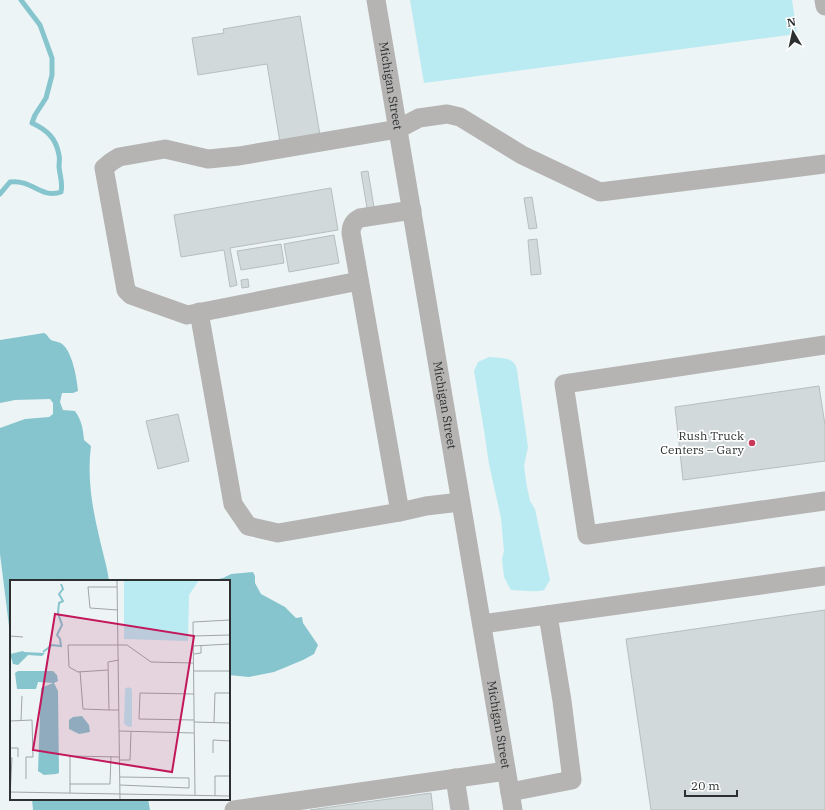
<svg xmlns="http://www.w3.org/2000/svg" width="825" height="810" viewBox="0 0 825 810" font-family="'IBM Plex Serif',serif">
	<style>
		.green { fill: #baeaf2 }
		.water { fill: #87c5ce }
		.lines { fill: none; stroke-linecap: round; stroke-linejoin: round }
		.stream { stroke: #87c5ce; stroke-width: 5 }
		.building { fill: #d1d9da; stroke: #b7bebf }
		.minor { stroke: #b6b3b3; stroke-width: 19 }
		.poi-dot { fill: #c9395a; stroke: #fff; stroke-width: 1.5 }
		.labels { text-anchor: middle; stroke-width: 3.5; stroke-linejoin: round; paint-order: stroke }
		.street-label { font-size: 12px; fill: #2d3031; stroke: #fff }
		.poi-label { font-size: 12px; fill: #2d3031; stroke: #fff; text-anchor: end }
		.inset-river { fill: none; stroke: #87c5ce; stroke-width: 2 }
		.inset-road { fill: none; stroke: #a0a6a7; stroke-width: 1 }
		.view { fill: #c2185b; fill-opacity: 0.15; stroke: #c2185b; stroke-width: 2 }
		.inset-edge { fill: none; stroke: #2d3031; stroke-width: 2 }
	</style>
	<rect width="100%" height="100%" fill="#ecf4f5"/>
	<!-- green -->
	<g class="green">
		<polygon points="410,0 792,0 797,34 424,83"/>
		<path d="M489 357C508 359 517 356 518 378L528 447 524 466 527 487 530 501 535 509 550 580 544 590C534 593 522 590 511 590L504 577 502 559 504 551 501 518 489 464 484 430 474 371 478 362Z"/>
	</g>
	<!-- water -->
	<g class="water">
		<path d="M44 333C48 335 47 336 50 339 53 342 59 341 62 344 72 351 77 378 78 391L73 393H62L60 402 63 410 75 411C82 421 83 429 84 440L91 446C87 476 92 507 99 536 102 551 107 565 109 581H11V642L0 554V428L25 419 49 417 53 414V403L50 399 15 400 0 403V340Z"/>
		<polygon points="253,572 255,576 255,583 261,594 285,607 296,618 302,617 303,623 318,645 314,654 303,660 274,672 249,677 229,675 229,581 209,581 223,578 231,574"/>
		<polygon points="32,799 148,799 150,810 33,810"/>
	</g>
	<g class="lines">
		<!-- stream -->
		<path class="stream" d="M0 194 10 182C32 179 41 199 61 192 63 182 60 177 59 167 59 163 60 159 59 155 56 138 47 130 32 123L35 115 46 98 52 75V58L40 25 21 0"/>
	</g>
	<!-- building -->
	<g class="building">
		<polygon points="300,16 320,135 280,142 267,64 198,75 192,38 224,33 223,29"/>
		<polygon points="368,171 374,207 367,208 361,172"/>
		<polygon points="331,188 338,230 230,248 237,285 230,287 224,250 181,257 174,215"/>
		<polygon points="532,197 537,228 529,229 524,198"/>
		<polygon points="334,235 339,263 289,272 284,244"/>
		<polygon points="537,239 541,274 531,275 528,240"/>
		<polygon points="281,244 284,263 241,270 237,251"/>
		<polygon points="248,279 249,287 242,288 241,280"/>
		<polygon points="819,386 825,425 825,461 683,480 675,407"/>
		<polygon points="178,414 189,461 158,469 146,421"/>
		<polygon points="825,610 825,810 651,810 626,639"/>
		<polygon points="431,793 433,810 310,810 331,807"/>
	</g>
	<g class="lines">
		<!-- minor -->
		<g class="minor">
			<path id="s1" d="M376 0 513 810"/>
			<polyline points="824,0 825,6"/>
			<path d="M412 210 360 218C354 221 351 226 351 233L400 512 426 506 460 502"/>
			<polyline points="359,281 187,315 131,295 126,290 104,168 111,162 119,157 165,149 208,159 239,156 398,129 419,118 447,114 460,117 522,155 600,192 825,164"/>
			<polyline points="199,312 233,504 248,526 278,533 400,512"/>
			<polyline points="825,345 564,384 587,535 825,501"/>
			<polyline points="482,624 825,576"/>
			<polyline points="455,778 460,810"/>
			<polyline points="510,792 572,780 562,701 548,615"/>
			<polyline points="234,810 506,771"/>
		</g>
	</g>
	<!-- markers -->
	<circle class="poi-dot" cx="752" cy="443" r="4"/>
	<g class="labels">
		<!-- street labels -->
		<g class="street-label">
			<text dy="4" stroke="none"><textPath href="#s1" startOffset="87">Michigan Street</textPath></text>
			<text dy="4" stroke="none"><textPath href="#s1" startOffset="411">Michigan Street</textPath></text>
			<text dy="4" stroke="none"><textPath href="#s1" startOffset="735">Michigan Street</textPath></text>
		</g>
		<!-- poi labels -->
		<g class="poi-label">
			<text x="744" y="440">Rush Truck<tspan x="744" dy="14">Centers – Gary</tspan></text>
		</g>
	</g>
	<!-- overview -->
	<g transform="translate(10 580)">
		<rect width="220" height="220" fill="#ecf4f5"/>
		<path d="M114 0H189L179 15 178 61 114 59ZM118 107 122 109V146L119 147 114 144 115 109Z" fill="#baeaf2"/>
		<path d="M13 71 14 72 35 73 32 76 18 75 8 85 3 84 0 74ZM8 91H43L47 95 48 101 44 103 48 111 49 193 46 194 34 195 28 191 31 108 43 103 28 102 26 109H7L5 93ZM72 136 79 145 80 152 69 154 59 149V140L63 137Z" fill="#87c5ce"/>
		<path class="inset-river" d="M33 72 42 65 51 66 50 59 47 55 52 45 48 33 49 23 53 21 49 14 53 9 51 4"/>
		<path class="inset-road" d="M107 0 110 220M107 7H78L80 28 108 30M0 56 13 57M183 56 220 55M183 66 220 64M184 74 191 73V65M109 80 98 82 99 130H109M98 90 68 92 59 87 58 65H117L141 82 184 83M70 91 73 129 99 130M184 91H220M184 114 130 113 129 139 184 140M11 140 12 116M0 141 22 140 23 177H16V199M184 142 220 143M204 142 205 113H220M109 151 184 153M0 168H8V177M203 173V160L220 161M0 178H2L0 217M110 180H120L121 152M110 197 179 198V208L110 205M60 204H100L101 176M0 212 220 216M60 213V176L109 177M185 215 183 42 220 40M205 216V196H220"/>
		<path class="view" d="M45 34 184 56 162 192 23 170Z"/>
		<rect width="220" height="220" class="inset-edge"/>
	</g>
	<!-- north arrow -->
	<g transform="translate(793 32) rotate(351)" stroke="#ffffff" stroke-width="3" paint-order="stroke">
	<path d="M0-3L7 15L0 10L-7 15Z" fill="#2d3031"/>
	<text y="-6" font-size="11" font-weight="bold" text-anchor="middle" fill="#2d3031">N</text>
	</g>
	<!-- scale -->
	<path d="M685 790v6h52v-6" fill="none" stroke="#2d3031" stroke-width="2"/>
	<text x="691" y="790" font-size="12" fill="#2d3031" stroke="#ffffff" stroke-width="3" paint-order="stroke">20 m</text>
</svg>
